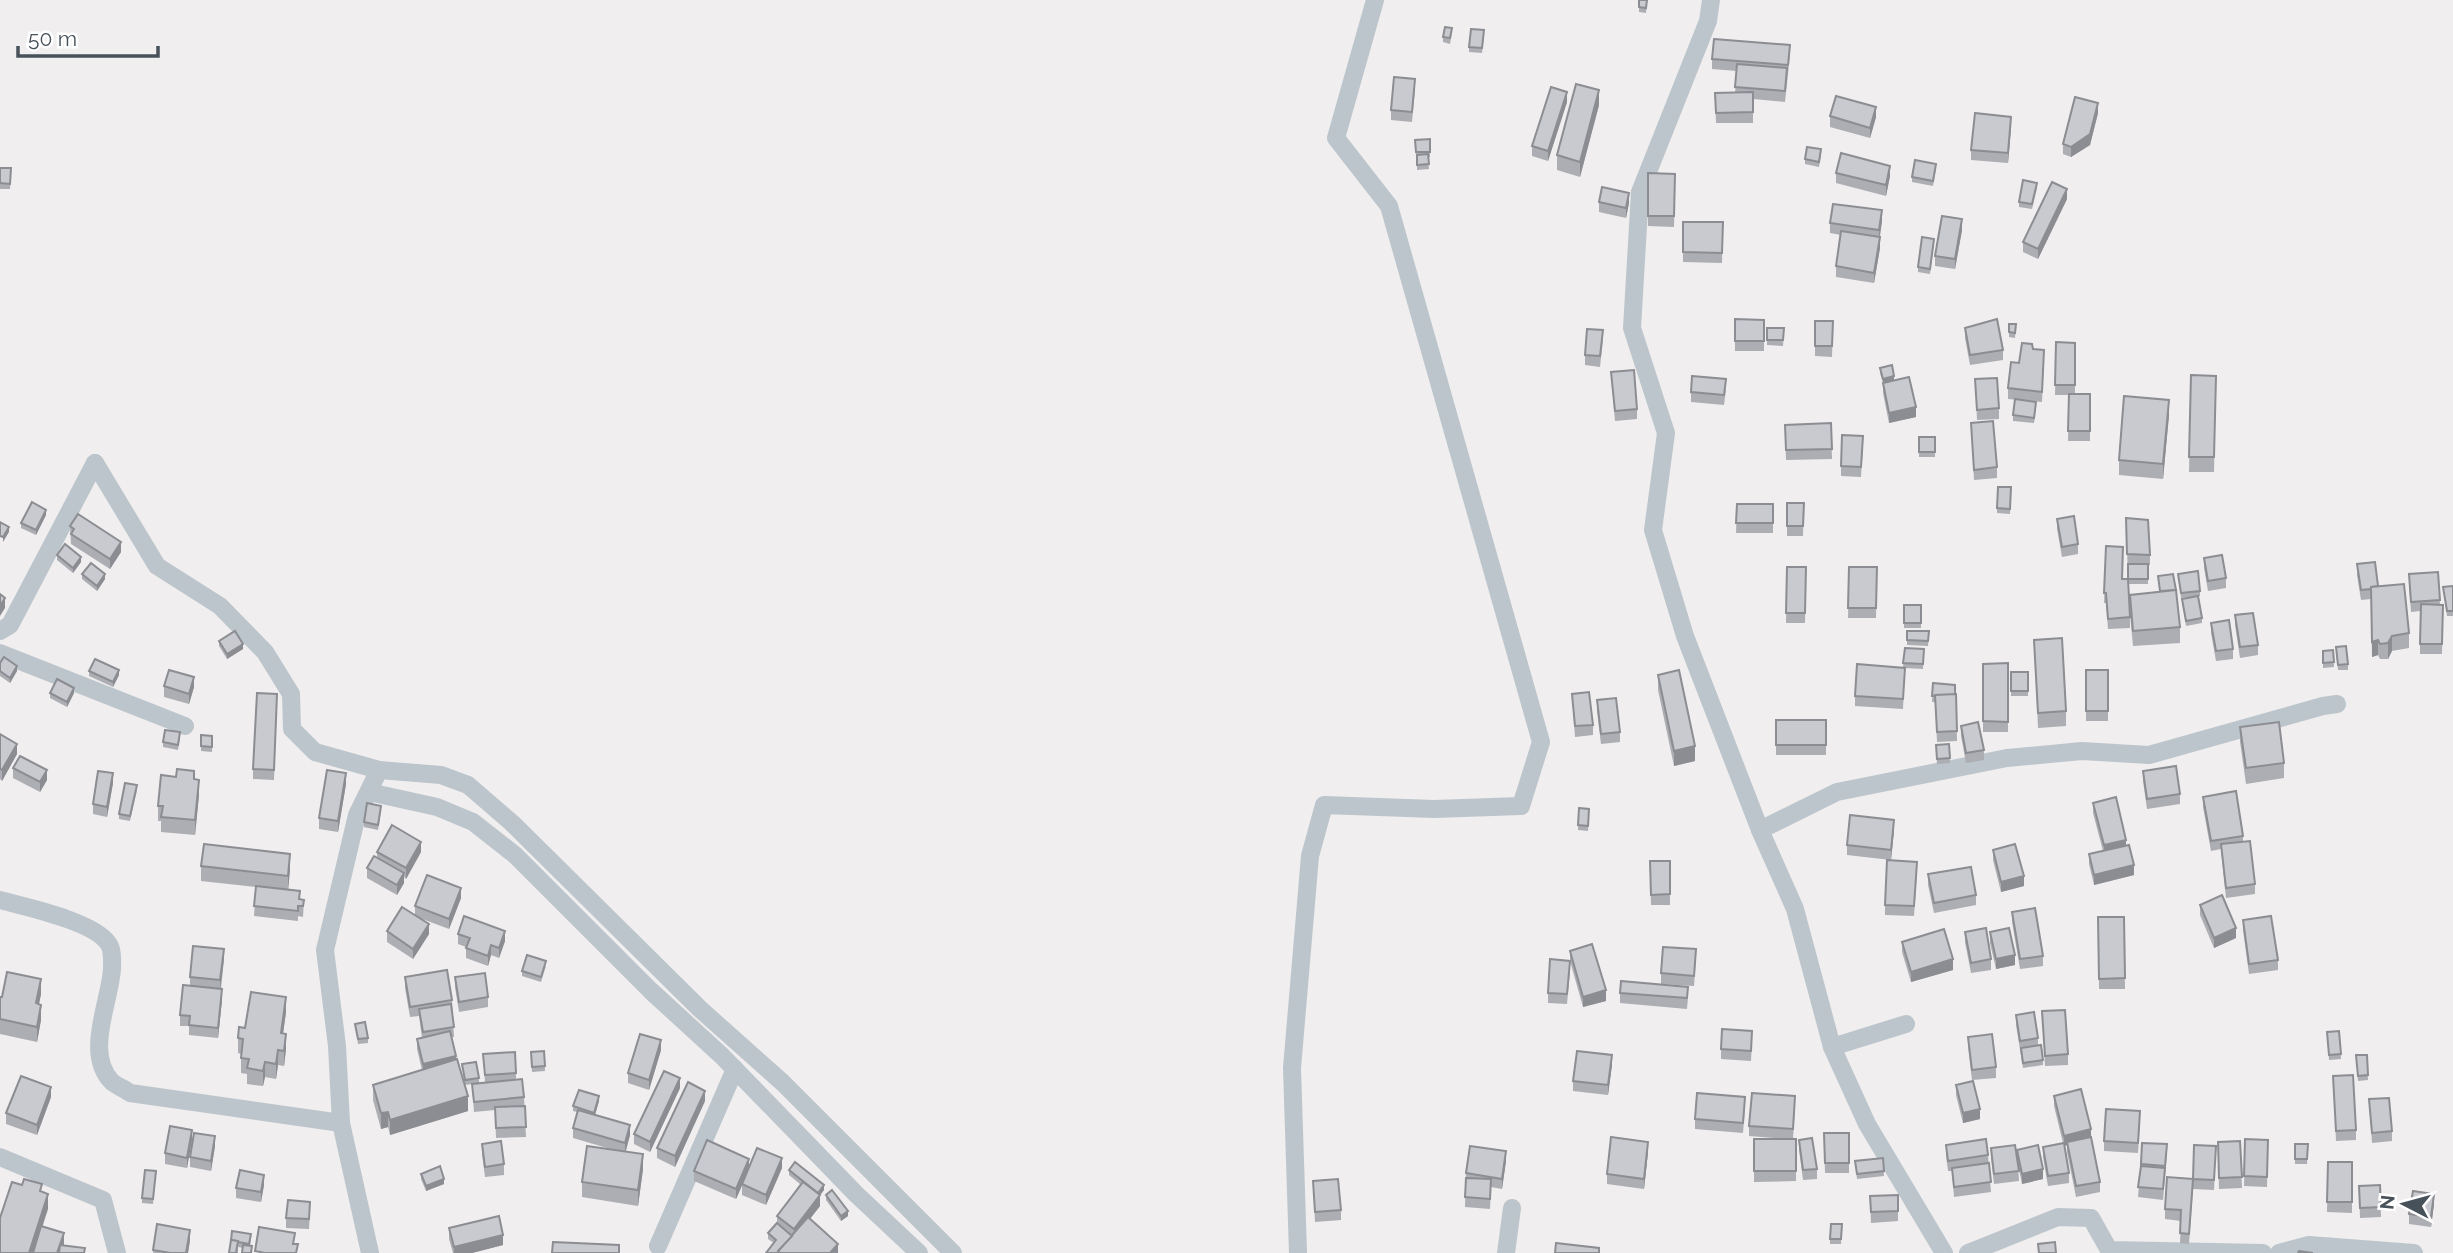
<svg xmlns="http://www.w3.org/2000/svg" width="2453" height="1253" viewBox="0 0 2453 1253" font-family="Raleway,sans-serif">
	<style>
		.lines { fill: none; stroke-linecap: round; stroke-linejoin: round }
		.minor { stroke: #bcc5cc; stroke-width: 18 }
		.wall { fill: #acaeb3 }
		.shaded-wall { fill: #8c8d92 }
		.building { fill: #c8cad0; stroke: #8c8d92; stroke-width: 2 }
	</style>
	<rect width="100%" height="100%" fill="#f0eeee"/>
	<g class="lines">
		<!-- minor -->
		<g class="minor">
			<polyline points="1711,0 1708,21 1640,192 1632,328 1666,433 1653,530 1685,636 1760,830 1795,909 1832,1047 1867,1124 1944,1253"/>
			<polyline points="95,463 157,566 220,606 265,652 291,694 292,729 315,752 379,770"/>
			<polyline points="0,631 10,625 95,463"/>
			<polyline points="0,653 185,726"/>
			<polyline points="369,792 437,807 473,822 515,855 651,991 722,1056 857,1195 919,1253"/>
			<polyline points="1760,830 1837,792 2007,758 2082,751 2149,755 2323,706 2337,704"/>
			<path d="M0 900C25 907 93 921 108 943 113 949 112 961 112 969 110 1002 84 1054 112 1082 117 1086 125 1089 130 1093L341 1123 337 1046 325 950 357 815 379 770 441 775 468 785 512 823 700 1009 783 1083 953 1253"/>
			<polyline points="1832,1047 1906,1024"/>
			<polyline points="341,1123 370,1253"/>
			<polyline points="0,1157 103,1200 117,1253"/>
			<polyline points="658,1246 735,1069"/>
			<polyline points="1298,1253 1292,1068 1310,856 1324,805 1434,809 1521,806 1541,742 1389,206 1336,138 1375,0"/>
			<polyline points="1506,1253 1512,1208"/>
			<polyline points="1968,1253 2058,1217 2091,1218 2109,1250 2263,1253"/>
			<polyline points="2279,1253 2309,1245 2414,1253"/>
		</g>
	</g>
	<!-- wall -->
	<g class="wall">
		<polygon points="1639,0 1647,0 1646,13 1639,12"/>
		<polygon points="1452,33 1450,44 1443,42 1443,37"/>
		<polygon points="1484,36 1482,53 1469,52 1469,47"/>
		<polygon points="1790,55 1785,102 1753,99 1753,123 1716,123 1715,93 1735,93 1737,71 1712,69 1712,59"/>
		<polygon points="1415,89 1412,122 1391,120 1391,110"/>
		<polygon points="1567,102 1548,161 1532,156 1532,146"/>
		<polygon points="1599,105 1580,177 1557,170 1557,155"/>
		<polygon points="2098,113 2090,145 2071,157 2063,154 2063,144"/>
		<polygon points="1830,116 1876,117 1870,138 1830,127"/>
		<polygon points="2011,127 2008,163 1971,160 1971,150"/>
		<polygon points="1430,139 1430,157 1428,157 1429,169 1417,170 1417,157 1416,157 1415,140"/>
		<polygon points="1821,154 1819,167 1805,164 1805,159"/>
		<polygon points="0,168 11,168 10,189 0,189"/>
		<polygon points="1936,169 1933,186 1912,182 1912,177"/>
		<polygon points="1648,173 1675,174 1674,227 1648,226"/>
		<polygon points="1836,173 1890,176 1886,196 1836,183"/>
		<polygon points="2037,188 2032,209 2019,207 2019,202"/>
		<polygon points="2067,199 2038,259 2023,252 2023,242"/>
		<polygon points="1599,202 1629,203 1626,218 1599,212"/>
		<polygon points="1882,221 1880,237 1880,248 1874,283 1836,277 1836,266 1841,235 1830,233 1830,223"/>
		<polygon points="1683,222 1723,222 1722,263 1683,262"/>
		<polygon points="1962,230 1955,269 1935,266 1935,256"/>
		<polygon points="1934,244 1930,274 1918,272 1918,267"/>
		<polygon points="1735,319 1764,320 1764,351 1735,351"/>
		<polygon points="1815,321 1833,321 1832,357 1815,356"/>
		<polygon points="2009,324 2016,324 2015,338 2009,337"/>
		<polygon points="1767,328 1784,328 1783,346 1767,345"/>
		<polygon points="1965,328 2003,350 2003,360 1970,365 1965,338"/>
		<polygon points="1603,340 1600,367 1585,365 1585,355"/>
		<polygon points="2056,342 2075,343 2075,394 2090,394 2090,441 2068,441 2069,395 2055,395"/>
		<polygon points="2033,349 2044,360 2042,402 2008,399 2008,388 2019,363"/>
		<polygon points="1880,368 1894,380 1916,417 1889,423 1883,393 1883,383 1880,373"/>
		<polygon points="1611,372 1637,409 1637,419 1615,421"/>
		<polygon points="2191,375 2216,376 2214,472 2189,472"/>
		<polygon points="1975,379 1999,408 1999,419 1977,420"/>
		<polygon points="1726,389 1724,405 1691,402 1691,392"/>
		<polygon points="2036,407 2034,423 2013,421 2013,415"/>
		<polygon points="2169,415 2163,479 2119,475 2119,460"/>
		<polygon points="1831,423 1832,459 1786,460 1785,425"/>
		<polygon points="1971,423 1997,467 1997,478 1974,480"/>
		<rect x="1919" y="437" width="16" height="20"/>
		<polygon points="1863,446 1861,477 1841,476 1841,466"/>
		<polygon points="2011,487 2010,514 1997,513 1997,508"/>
		<polygon points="1787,503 1804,503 1803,536 1787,536"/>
		<polygon points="1737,504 1773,504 1773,533 1736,533"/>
		<polygon points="46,515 36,535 21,528 21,523"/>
		<polygon points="2126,518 2150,555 2150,565 2148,565 2148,584 2128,584 2130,607 2130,595 2160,591 2158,576 2180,627 2180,643 2133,646 2130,614 2130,628 2108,629 2106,603 2104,603 2106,546 2122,579 2128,579"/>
		<polygon points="2057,519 2078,544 2078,554 2062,557 2057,529"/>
		<polygon points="70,526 121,552 110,569 71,544"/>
		<polygon points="57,555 81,562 73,573 57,560"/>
		<polygon points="2204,558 2226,578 2226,588 2208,591 2204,568"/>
		<polygon points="2357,564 2378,586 2409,633 2409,648 2392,651 2388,659 2380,659 2378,655 2372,657 2371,599 2361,600 2357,575"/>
		<polygon points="1787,567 1806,567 1805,623 1786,623"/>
		<polygon points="1849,567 1877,567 1876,618 1848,618"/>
		<polygon points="2438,572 2440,605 2443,605 2442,654 2420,654 2420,611 2411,612 2409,584"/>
		<polygon points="82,574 105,579 97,591 82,579"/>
		<polygon points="2178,574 2200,591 2200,596 2181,598"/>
		<polygon points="2453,586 2453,616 2447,616 2443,587"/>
		<polygon points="2182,599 2202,618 2202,623 2186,626"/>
		<rect x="1904" y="605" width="17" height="23"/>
		<polygon points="2235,615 2258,645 2258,655 2240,658 2235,625"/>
		<polygon points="2211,623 2233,649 2233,659 2216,661 2211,633"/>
		<polygon points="1907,631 1929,631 1928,646 1907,645"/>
		<polygon points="2034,640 2066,711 2066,726 2038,728"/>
		<polygon points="219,641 243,649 227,659 219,646"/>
		<polygon points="1905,648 1924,649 1923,669 1905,668 1903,709 1855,706 1855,696 1903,667"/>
		<polygon points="2333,650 2334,667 2323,668 2323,651"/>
		<polygon points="2336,652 2348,664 2348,670 2338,670"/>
		<polygon points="0,663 17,671 10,683 0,676"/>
		<polygon points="2008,663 2008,732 1983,732 1983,664"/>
		<rect x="2086" y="670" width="22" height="51"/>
		<polygon points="89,671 119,675 113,687 89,676"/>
		<rect x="2011" y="672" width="17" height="24"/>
		<polygon points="1658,675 1695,761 1674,766 1658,690"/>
		<polygon points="1933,683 1956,694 1957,741 1937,742 1935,702 1932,702"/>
		<polygon points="164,686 194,687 189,704 164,697"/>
		<polygon points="50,693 74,693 67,707 50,698"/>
		<polygon points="1572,694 1593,725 1593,735 1575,737"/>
		<polygon points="1597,700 1620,732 1620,742 1601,744 1597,711"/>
		<polygon points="277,704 274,780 253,779 253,769"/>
		<rect x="1776" y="720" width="50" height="35"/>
		<polygon points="1961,726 1984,750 1984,760 1966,763 1961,736"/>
		<polygon points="2240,727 2284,763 2284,778 2246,784 2240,742"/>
		<polygon points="0,734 17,754 2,781 0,779"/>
		<polygon points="201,735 212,736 212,752 201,751"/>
		<polygon points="180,737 178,750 163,747 163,742"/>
		<polygon points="1949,744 1950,763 1937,764 1936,745"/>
		<polygon points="13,768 47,780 40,792 13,778"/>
		<polygon points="2143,771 2180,794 2180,804 2147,809 2143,781"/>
		<polygon points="194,779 199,795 195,835 161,832 161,821 158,821 158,806"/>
		<polygon points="113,783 107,817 93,814 93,804"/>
		<polygon points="346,784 338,832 319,829 319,818"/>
		<polygon points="137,790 130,821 119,819 119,814"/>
		<polygon points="2203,797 2243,836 2243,841 2255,884 2255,894 2226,898 2221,849 2211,851 2203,807"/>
		<polygon points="2093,803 2126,845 2134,875 2094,885 2089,864 2089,854 2103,851 2093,813"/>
		<polygon points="1579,808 1589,809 1588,831 1578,830"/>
		<polygon points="381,811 378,830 364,827 364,822"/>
		<polygon points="1894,830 1891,860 1847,855 1847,845"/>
		<polygon points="1993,850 2024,886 2001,892 1993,860"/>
		<polygon points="377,852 421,852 406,879 404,877 404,883 397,895 367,878 367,868 377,858"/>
		<polygon points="1650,861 1670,861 1670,905 1651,905"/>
		<polygon points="201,866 290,869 288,890 300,900 304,900 303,917 298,916 298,921 254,916 256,887 201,881"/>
		<polygon points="1917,872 1914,916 1885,915 1885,905"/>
		<polygon points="1928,874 1976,895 1976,905 1934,913 1928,885"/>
		<polygon points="461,898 449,929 417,917 429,934 413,959 387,942 387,931 415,915 415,906"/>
		<polygon points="2200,905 2236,938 2214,948 2200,915"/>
		<polygon points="2012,912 2043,956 2043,966 2020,969 2012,922"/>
		<polygon points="2098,917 2124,917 2125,989 2099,989"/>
		<polygon points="2243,920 2278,960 2278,970 2249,974 2243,930"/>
		<polygon points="1965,932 1991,959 1991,970 1971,973 1965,942"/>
		<polygon points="1990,932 2015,965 1996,969 1990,943"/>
		<polygon points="458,934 505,941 499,958 491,955 488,966 466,958 466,947 458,944"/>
		<polygon points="1902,942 1953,970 1911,982 1902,952"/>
		<polygon points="1570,951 1606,1001 1583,1007 1570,961"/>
		<polygon points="224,959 221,989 222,1000 218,1038 189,1035 189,1026 180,1026 180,1015 190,986 190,977"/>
		<polygon points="1696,959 1694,986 1661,984 1661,973"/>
		<polygon points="546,966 541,982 522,976 522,971"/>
		<polygon points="1570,971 1567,1004 1548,1003 1548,993"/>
		<polygon points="405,977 452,1000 454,1037 452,1037 468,1111 390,1135 388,1127 381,1129 373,1100 373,1085 422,1070 417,1049 417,1039 422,1038 419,1016 410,1017 405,988"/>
		<polygon points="455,977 488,997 488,1007 459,1012 455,987"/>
		<polygon points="1620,993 1688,997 1687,1009 1620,1003"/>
		<polygon points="41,994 39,1004 41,1020 37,1042 0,1034 0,997"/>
		<polygon points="2042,1011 2068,1054 2068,1065 2045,1066"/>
		<polygon points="286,1012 283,1034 286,1049 284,1066 278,1065 276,1079 265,1077 263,1086 247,1084 247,1074 241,1073 241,1054 238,1053 238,1038 245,1028"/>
		<polygon points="2016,1015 2038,1038 2038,1045 2043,1060 2043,1065 2023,1068 2016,1025"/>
		<polygon points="355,1024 368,1038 368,1043 358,1044"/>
		<polygon points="2339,1031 2341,1059 2329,1060 2327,1032"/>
		<polygon points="1968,1037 1996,1067 1996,1078 1972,1080 1968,1047"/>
		<polygon points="1752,1041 1751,1061 1721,1059 1721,1049"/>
		<polygon points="661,1050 649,1090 628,1083 628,1073"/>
		<polygon points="544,1051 545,1071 532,1072 531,1052"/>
		<polygon points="483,1054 516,1073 516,1080 524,1097 526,1137 496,1138 495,1110 474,1112 472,1084 465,1085 462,1064 479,1078 479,1083 485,1082"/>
		<polygon points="2356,1055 2367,1055 2368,1080 2358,1081"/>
		<polygon points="1612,1065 1608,1095 1573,1091 1573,1081"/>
		<polygon points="2333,1076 2356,1130 2356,1140 2336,1141"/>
		<polygon points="1956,1085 1980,1119 1963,1123 1956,1095"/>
		<polygon points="680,1088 650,1152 634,1144 634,1134"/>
		<polygon points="2054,1096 2091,1138 2100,1182 2100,1192 2076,1197 2067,1152 2067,1145 2065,1146 2069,1173 2069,1183 2048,1186 2043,1157 2043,1147 2063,1143 2054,1106"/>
		<polygon points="51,1097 37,1135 6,1124 6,1113"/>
		<polygon points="2369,1099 2392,1131 2392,1141 2372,1143"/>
		<polygon points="599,1101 595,1115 630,1135 626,1151 643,1169 638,1206 582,1197 582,1182 614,1150 573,1138 573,1128 577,1112 573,1111 573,1106"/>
		<polygon points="705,1101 675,1167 657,1158 657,1148"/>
		<polygon points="1745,1107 1743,1133 1695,1129 1695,1119"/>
		<polygon points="1795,1107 1793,1139 1796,1139 1796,1181 1754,1182 1754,1139 1788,1139 1749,1136 1749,1126"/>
		<polygon points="2140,1121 2138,1153 2104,1151 2104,1141"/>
		<polygon points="1824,1133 1849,1133 1849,1173 1825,1173"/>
		<polygon points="2245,1139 2268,1140 2267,1187 2244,1186"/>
		<polygon points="192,1140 187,1168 165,1164 165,1153"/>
		<polygon points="1799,1140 1817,1169 1817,1179 1803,1180 1799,1150"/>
		<polygon points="2240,1141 2242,1188 2219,1189 2218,1142"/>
		<polygon points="2142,1143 2167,1154 2163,1200 2138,1197"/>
		<polygon points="482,1144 504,1164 504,1175 485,1177 482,1154"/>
		<polygon points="2295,1144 2308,1144 2307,1164 2295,1164"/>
		<polygon points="1946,1145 1988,1155 1991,1192 1954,1197 1952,1171 1948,1171 1946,1155"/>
		<polygon points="215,1146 211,1171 190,1167 190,1157"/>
		<polygon points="2216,1146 2214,1190 2193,1189 2189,1244 2180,1243 2181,1221 2165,1219 2165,1209 2193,1179"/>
		<polygon points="1991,1148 2017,1157 2017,1150 2043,1179 2022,1184 2018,1165 2019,1181 1994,1184 1991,1158"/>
		<polygon points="1648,1152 1644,1189 1607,1184 1607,1174"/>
		<polygon points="1883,1158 1884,1176 1857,1179 1855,1161"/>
		<polygon points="1506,1161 1502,1189 1491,1187 1490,1209 1465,1207 1466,1173"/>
		<polygon points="2328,1162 2352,1162 2352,1213 2327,1212"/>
		<polygon points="749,1166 782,1168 766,1205 742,1195 742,1186 736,1199 694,1181 694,1171"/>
		<polygon points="789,1170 824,1190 820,1195 820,1206 810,1219 838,1253 766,1253 774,1243 768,1239 768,1233 777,1223 777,1216 800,1184 789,1175"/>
		<polygon points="156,1171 153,1204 142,1203 142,1198"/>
		<polygon points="421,1174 444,1184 426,1191 421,1179"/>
		<polygon points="1313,1181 1341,1210 1341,1220 1315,1222"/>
		<polygon points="264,1185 261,1202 236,1198 236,1188"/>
		<polygon points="2380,1185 2381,1217 2360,1218 2359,1186"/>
		<polygon points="826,1195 848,1216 841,1221 826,1200"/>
		<polygon points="1898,1195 1898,1221 1871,1223 1870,1196"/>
		<polygon points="2434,1204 2431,1227 2409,1224 2409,1214"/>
		<polygon points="310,1212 309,1229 286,1228 286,1218"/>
		<polygon points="1842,1224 1841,1244 1830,1244 1830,1239"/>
		<polygon points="449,1228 503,1245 472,1253 453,1253 449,1239"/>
		<polygon points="232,1231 251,1239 250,1246 252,1246 251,1253 242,1253 243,1248 238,1247 238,1253 229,1253"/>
		<polygon points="190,1240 188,1253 153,1253 153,1250"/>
	</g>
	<!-- shaded-wall -->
	<g class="shaded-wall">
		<polygon points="1599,90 1599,105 1580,177 1580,162"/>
		<polygon points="1567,92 1567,102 1548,161 1548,151"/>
		<polygon points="2098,103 2098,113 2090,145 2071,157 2071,147"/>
		<polygon points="1876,107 1876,117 1870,138 1870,128"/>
		<polygon points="2011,117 2011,127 2008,163 2008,153"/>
		<polygon points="1890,166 1890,176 1886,196 1886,185"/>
		<polygon points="2067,189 2067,199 2038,259 2038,249"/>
		<polygon points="1629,193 1629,203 1626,218 1626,208"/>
		<polygon points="1882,210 1882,221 1879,240 1879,230"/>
		<polygon points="1962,219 1962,230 1955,269 1955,259"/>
		<polygon points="1880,237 1880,248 1874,283 1874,273"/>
		<polygon points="1894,376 1894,381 1883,384 1883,379"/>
		<polygon points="2169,400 2169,415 2163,479 2163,464"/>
		<polygon points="1916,407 1916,417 1889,423 1889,413"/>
		<polygon points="46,510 46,515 36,535 36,530"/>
		<polygon points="9,527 9,532 3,542 3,537"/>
		<polygon points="121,542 121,552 110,569 110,559"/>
		<polygon points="81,557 81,562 73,573 73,568"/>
		<polygon points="105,574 105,579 97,591 97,586"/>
		<polygon points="5,598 5,608 0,616 0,606"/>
		<polygon points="2392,636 2392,651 2388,659 2388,643"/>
		<polygon points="2378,640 2378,655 2372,657 2372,642"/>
		<polygon points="243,644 243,649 227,659 227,654"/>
		<polygon points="17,666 17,671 10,683 10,678"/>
		<polygon points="119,670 119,675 113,687 113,682"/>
		<polygon points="194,677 194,687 189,704 189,694"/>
		<polygon points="74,688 74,693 67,707 67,702"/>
		<polygon points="17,744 17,754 2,781 2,770"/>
		<polygon points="1695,746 1695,761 1674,766 1674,751"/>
		<polygon points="47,770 47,780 40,792 40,782"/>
		<polygon points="113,773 113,783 107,817 107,807"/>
		<polygon points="346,773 346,784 338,832 338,821"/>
		<polygon points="199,780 199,795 195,835 195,820"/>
		<polygon points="1894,820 1894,830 1891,860 1891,850"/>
		<polygon points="2126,840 2126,850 2104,855 2104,845"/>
		<polygon points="421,842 421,852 406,879 406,868"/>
		<polygon points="290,854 290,869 288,891 288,876"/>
		<polygon points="2134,865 2134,875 2094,885 2094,875"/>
		<polygon points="404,873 404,883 397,895 397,885"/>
		<polygon points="2024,876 2024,886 2001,892 2001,882"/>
		<polygon points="461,888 461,898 449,929 449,919"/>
		<polygon points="429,924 429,934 413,959 413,949"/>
		<polygon points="2236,928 2236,938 2214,948 2214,938"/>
		<polygon points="505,931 505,941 499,958 499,948"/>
		<polygon points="491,945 491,955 488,966 488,956"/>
		<polygon points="224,949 224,959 220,990 220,980"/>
		<polygon points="2015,955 2015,965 1996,969 1996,959"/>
		<polygon points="1953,959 1953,970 1911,982 1911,972"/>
		<polygon points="41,979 41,994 36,1018 36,1003"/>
		<polygon points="222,989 222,1000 218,1038 218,1028"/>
		<polygon points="1606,990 1606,1001 1583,1007 1583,997"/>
		<polygon points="286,997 286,1012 281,1048 281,1033"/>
		<polygon points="41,1005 41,1020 37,1042 37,1027"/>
		<polygon points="286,1034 286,1049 284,1066 284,1051"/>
		<polygon points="661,1040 661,1050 649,1090 649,1080"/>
		<polygon points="278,1050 278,1065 276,1079 276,1064"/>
		<polygon points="1612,1055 1612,1065 1608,1095 1608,1085"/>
		<polygon points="456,1056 456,1066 423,1074 423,1064"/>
		<polygon points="265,1062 265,1077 263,1086 263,1071"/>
		<polygon points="680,1078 680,1088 650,1152 650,1142"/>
		<polygon points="51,1087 51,1097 37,1135 37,1125"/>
		<polygon points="705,1091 705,1101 675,1167 675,1156"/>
		<polygon points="468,1096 468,1111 390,1135 390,1120"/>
		<polygon points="599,1096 599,1101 594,1118 594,1113"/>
		<polygon points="1980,1109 1980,1119 1963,1123 1963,1113"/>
		<polygon points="388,1112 388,1127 381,1129 381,1113"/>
		<polygon points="630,1125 630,1135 625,1153 625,1143"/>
		<polygon points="2091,1129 2091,1139 2067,1142 2067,1145 2064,1146 2064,1136"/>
		<polygon points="192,1130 192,1140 187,1168 187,1158"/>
		<polygon points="215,1136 215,1146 211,1171 211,1161"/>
		<polygon points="1648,1142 1648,1152 1644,1189 1644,1179"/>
		<polygon points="1506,1151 1506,1161 1502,1189 1502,1179"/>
		<polygon points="643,1154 643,1169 638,1206 638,1190"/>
		<polygon points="782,1158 782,1168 766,1205 766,1195"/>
		<polygon points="749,1159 749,1169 736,1199 736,1189"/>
		<polygon points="2043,1169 2043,1179 2022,1184 2022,1174"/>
		<polygon points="264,1175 264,1185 261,1202 261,1192"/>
		<polygon points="444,1179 444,1184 426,1191 426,1186"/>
		<polygon points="824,1185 824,1190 818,1198 818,1193"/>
		<polygon points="48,1194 48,1209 34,1253 29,1253"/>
		<polygon points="2434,1194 2434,1204 2431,1227 2431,1217"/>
		<polygon points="820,1195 820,1206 794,1239 794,1229"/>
		<polygon points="848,1211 848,1216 841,1221 841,1216"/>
		<polygon points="190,1230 190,1240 188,1253 186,1253"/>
		<polygon points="64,1233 64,1244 61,1253 57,1253"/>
		<polygon points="503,1235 503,1245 472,1253 454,1253 454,1247"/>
		<polygon points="838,1244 838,1253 830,1253"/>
	</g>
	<!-- building -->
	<g class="building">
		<polygon points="1639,0 1647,0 1646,8 1639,7"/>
		<polygon points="1445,27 1452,28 1450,38 1443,37"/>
		<polygon points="1471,29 1484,30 1482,48 1469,47"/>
		<polygon points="1714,39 1790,45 1788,65 1712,59"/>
		<polygon points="1737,64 1787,68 1785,91 1735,87"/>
		<polygon points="1394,77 1415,79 1412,112 1391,110"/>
		<polygon points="1576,84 1599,90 1580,162 1557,155"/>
		<polygon points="1551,87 1567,92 1548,151 1532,146"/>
		<polygon points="1753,92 1753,112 1716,113 1715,93"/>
		<polygon points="1836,96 1876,107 1870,128 1830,116"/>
		<polygon points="2075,97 2098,103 2090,134 2071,147 2063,144"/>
		<polygon points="1975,113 2011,117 2008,153 1971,150"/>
		<polygon points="1430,139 1430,152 1416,152 1415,140"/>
		<polygon points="1807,147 1821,149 1819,162 1805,159"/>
		<polygon points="1841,153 1890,166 1886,185 1836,173"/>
		<polygon points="1428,154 1429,164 1417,165 1417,155"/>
		<polygon points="1915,160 1936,164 1933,181 1912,177"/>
		<polygon points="0,168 11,168 10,184 0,183"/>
		<polygon points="1648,173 1675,174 1674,216 1648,216"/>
		<polygon points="2023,180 2037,183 2032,204 2019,202"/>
		<polygon points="2052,182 2067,189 2038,249 2023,242"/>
		<polygon points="1602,187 1629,193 1626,208 1599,202"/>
		<polygon points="1833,204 1882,210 1879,230 1830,223"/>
		<polygon points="1942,216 1962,219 1955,259 1935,256"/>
		<polygon points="1683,222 1723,222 1722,253 1683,252"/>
		<polygon points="1841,231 1880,237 1874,273 1836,266"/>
		<polygon points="1922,237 1934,239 1930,269 1918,267"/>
		<polygon points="1735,319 1764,320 1764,341 1735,341"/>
		<polygon points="1997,319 2003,350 1970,355 1965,328"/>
		<polygon points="1815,321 1833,321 1832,346 1815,346"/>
		<polygon points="2009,324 2016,324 2015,333 2009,332"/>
		<polygon points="1767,328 1784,328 1783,340 1767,340"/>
		<polygon points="1587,329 1603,330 1600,356 1585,355"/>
		<polygon points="2056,342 2075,343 2075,385 2055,385"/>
		<polygon points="2022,343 2032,344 2033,349 2044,350 2042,392 2008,388 2011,362 2019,363"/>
		<polygon points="1892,365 1894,376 1883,379 1880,368"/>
		<polygon points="1634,370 1637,409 1615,411 1611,372"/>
		<polygon points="2191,375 2216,376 2214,457 2189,457"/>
		<polygon points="1692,376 1726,379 1724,395 1691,392"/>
		<polygon points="1909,377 1916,407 1889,413 1883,383"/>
		<polygon points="1997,378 1999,408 1977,410 1975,379"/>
		<polygon points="2069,394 2090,394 2090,431 2068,431"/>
		<polygon points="2124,396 2169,400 2163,464 2119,460"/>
		<polygon points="2015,399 2036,402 2034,418 2013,415"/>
		<polygon points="1993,421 1997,467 1974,470 1971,423"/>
		<polygon points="1831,423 1832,449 1786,450 1785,425"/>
		<polygon points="1842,435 1863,436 1861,467 1841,466"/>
		<rect x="1919" y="437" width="16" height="15"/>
		<polygon points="1998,487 2011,487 2010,509 1997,508"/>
		<polygon points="32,502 46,510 36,530 21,523"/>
		<polygon points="1787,503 1804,503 1803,526 1787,526"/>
		<polygon points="1737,504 1773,504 1773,523 1736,523"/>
		<polygon points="78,514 121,542 110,559 71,534 74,529 70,526"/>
		<polygon points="2074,516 2078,544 2062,547 2057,519"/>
		<polygon points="2126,518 2148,520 2150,555 2127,554"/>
		<polygon points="0,522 9,527 3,537 0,536"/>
		<polygon points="65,544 81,557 73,568 57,555"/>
		<polygon points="2106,546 2123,547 2122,579 2128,579 2130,617 2108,619 2106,593 2104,593"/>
		<polygon points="2222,555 2226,578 2208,581 2204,558"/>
		<polygon points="2375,562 2378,586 2371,587 2371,589 2361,590 2357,564"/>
		<polygon points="91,563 105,574 97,586 82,574"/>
		<rect x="2128" y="564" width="20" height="15"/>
		<polygon points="1787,567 1806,567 1805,613 1786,613"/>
		<polygon points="1849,567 1877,567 1876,608 1848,608"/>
		<polygon points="2198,571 2200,591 2181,593 2178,574"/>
		<polygon points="2438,572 2440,600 2411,602 2409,574"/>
		<polygon points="2173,574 2176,590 2160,591 2158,576"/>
		<polygon points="2404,584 2409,633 2392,636 2388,643 2380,644 2378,640 2372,642 2371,587"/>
		<polygon points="2453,586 2453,611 2447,611 2443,587"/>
		<polygon points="2176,590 2180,627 2133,631 2130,595"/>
		<polygon points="0,594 5,598 0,606"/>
		<polygon points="2198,596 2202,618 2186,621 2182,599"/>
		<polygon points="2421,604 2443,605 2442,644 2420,644"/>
		<rect x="1904" y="605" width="17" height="18"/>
		<polygon points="2253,613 2258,645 2240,647 2235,615"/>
		<polygon points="2229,620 2233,649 2216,651 2211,623"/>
		<polygon points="235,631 243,644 227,654 219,641"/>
		<polygon points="1907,631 1929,631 1928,641 1907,640"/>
		<polygon points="2062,638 2066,711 2038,713 2034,640"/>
		<polygon points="2346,646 2348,664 2338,665 2336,647"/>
		<polygon points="1905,648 1924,649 1923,664 1903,663"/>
		<polygon points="2333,650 2334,662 2323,663 2323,651"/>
		<polygon points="4,657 17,666 10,678 0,671 0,663"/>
		<polygon points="95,659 119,670 113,682 89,671"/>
		<polygon points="2008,663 2008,722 1983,721 1983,664"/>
		<polygon points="1857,664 1905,668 1903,699 1855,696"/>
		<polygon points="169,670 194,677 189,694 164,686"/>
		<polygon points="1679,670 1695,746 1674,751 1658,675"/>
		<rect x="2086" y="670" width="22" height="41"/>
		<rect x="2011" y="672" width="17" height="19"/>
		<polygon points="57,679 74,688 67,702 50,693"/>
		<polygon points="1933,683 1955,685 1955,695 1932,696"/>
		<polygon points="1589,692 1593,725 1575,726 1572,694"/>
		<polygon points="257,693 277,694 274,770 253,769"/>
		<polygon points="1956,694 1957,731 1937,732 1935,695"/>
		<polygon points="1616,698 1620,732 1601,734 1597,700"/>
		<rect x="1776" y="720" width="50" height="25"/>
		<polygon points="1978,722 1984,750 1966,753 1961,726"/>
		<polygon points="2279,722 2284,763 2246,768 2240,727"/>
		<polygon points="165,730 180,732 178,745 163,742"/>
		<polygon points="0,734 17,744 2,770 0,769"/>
		<polygon points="201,735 212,736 212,747 201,746"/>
		<polygon points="1949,744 1950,758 1937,759 1936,745"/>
		<polygon points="20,756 47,770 40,782 13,768"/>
		<polygon points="2176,766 2180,794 2147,799 2143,771"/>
		<polygon points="177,769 194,771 194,779 199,780 195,820 161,817 163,806 158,806 161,775 176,777"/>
		<polygon points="327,770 346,773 338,821 319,818"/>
		<polygon points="98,771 113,773 107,807 93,804"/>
		<polygon points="125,783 137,785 130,816 119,814"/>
		<polygon points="2236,791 2243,836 2211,841 2203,797"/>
		<polygon points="2116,797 2126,840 2104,845 2093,803"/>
		<polygon points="367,803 381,806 378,825 364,822"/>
		<polygon points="1579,808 1589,809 1588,826 1578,825"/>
		<polygon points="1850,815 1894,820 1891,850 1847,845"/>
		<polygon points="392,825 421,842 406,868 377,852"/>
		<polygon points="2250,841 2255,884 2226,888 2221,844"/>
		<polygon points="204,844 290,854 288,876 201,866"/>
		<polygon points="2015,844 2024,876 2001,882 1993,850"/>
		<polygon points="2129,845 2134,865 2094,875 2089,854"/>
		<polygon points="374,856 404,873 397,885 367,868"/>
		<polygon points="1887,860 1917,862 1914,906 1885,905"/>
		<polygon points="1650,861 1670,861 1670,894 1651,895"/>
		<polygon points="1971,867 1976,895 1934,903 1928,874"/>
		<polygon points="427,875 461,888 449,919 415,906"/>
		<polygon points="256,886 300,891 299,899 304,900 303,906 298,906 298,911 254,906"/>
		<polygon points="2222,895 2236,928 2214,938 2200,905"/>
		<polygon points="402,907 429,924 413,949 387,931"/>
		<polygon points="2035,908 2043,956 2020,959 2012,912"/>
		<polygon points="464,916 505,931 499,948 491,945 488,956 466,948 470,938 458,934"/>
		<polygon points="2271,916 2278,960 2249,964 2243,920"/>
		<polygon points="2098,917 2124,917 2125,978 2099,979"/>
		<polygon points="1986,928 1991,959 1971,963 1965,932"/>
		<polygon points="2009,928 2015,955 1996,959 1990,932"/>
		<polygon points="1944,929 1953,959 1911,972 1902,942"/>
		<polygon points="1592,944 1606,990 1583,997 1570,951"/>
		<polygon points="193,946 224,949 220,980 190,977"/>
		<polygon points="1663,947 1696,949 1694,976 1661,973"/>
		<polygon points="527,955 546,961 541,977 522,971"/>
		<polygon points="1550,959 1570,961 1567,994 1548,993"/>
		<polygon points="447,970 452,1000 410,1007 405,977"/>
		<polygon points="7,972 41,979 36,1003 41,1005 37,1027 0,1019 0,997 2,997"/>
		<polygon points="485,973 488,997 459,1002 455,977"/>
		<polygon points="1621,981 1688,987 1687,998 1620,993"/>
		<polygon points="183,985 222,989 218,1028 189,1025 190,1016 180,1015"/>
		<polygon points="251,992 286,997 281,1033 286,1034 284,1051 278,1050 276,1064 265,1062 263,1071 247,1068 249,1059 241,1058 243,1039 238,1038 239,1027 245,1028"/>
		<polygon points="451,1004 454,1027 423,1032 419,1009"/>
		<polygon points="2065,1010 2068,1054 2045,1056 2042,1011"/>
		<polygon points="2034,1012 2038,1038 2020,1041 2016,1015"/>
		<polygon points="365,1022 368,1038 358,1039 355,1024"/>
		<polygon points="1722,1029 1752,1031 1751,1051 1721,1049"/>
		<polygon points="450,1031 456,1056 423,1064 417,1039"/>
		<polygon points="2339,1031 2341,1054 2329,1055 2327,1032"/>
		<polygon points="640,1034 661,1040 649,1080 628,1073"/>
		<polygon points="1992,1034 1996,1067 1972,1070 1968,1037"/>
		<polygon points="2041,1045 2043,1060 2023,1063 2021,1048"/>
		<polygon points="544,1051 545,1066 532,1067 531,1052"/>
		<polygon points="1577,1051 1612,1055 1608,1085 1573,1081"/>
		<polygon points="515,1052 516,1073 485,1075 483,1054"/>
		<polygon points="2356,1055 2367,1055 2368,1075 2358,1076"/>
		<polygon points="457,1059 468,1096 390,1120 388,1112 381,1113 373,1085"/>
		<polygon points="476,1062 479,1078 465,1080 462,1064"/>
		<polygon points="664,1071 680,1078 650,1142 634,1134"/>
		<polygon points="2353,1075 2356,1130 2336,1131 2333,1076"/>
		<polygon points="21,1076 51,1087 37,1125 6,1113"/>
		<polygon points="522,1079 524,1097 474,1102 472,1084"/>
		<polygon points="1973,1081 1980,1109 1963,1113 1956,1085"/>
		<polygon points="688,1082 705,1091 675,1156 657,1148"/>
		<polygon points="2081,1089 2091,1129 2064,1136 2054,1096"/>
		<polygon points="579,1090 599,1096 594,1113 573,1106"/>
		<polygon points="1697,1093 1745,1097 1743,1123 1695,1119"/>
		<polygon points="1752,1093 1795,1096 1793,1129 1749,1126"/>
		<polygon points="2389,1098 2392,1131 2372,1133 2369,1099"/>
		<polygon points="525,1106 526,1127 496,1128 495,1107"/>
		<polygon points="2106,1109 2140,1111 2138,1143 2104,1141"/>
		<polygon points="578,1110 630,1125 625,1143 573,1128"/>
		<polygon points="170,1126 192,1130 187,1158 165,1153"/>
		<polygon points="194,1133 215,1136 211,1161 190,1157"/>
		<polygon points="1824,1133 1849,1133 1849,1163 1825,1163"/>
		<polygon points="1611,1137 1648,1142 1644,1179 1607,1174"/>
		<polygon points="2091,1137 2100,1182 2076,1186 2067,1142"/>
		<polygon points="1812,1138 1817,1169 1803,1170 1799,1140"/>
		<rect x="1754" y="1139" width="42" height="32"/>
		<polygon points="1986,1139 1988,1155 1948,1161 1946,1145"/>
		<polygon points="2245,1139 2268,1140 2267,1177 2244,1176"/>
		<polygon points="707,1140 749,1159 736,1189 694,1171"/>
		<polygon points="501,1141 504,1164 485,1167 482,1144"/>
		<polygon points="2240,1141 2242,1177 2219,1178 2218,1142"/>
		<polygon points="2064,1143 2069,1173 2048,1176 2043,1147"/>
		<polygon points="2142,1143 2167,1144 2165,1166 2141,1164"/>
		<polygon points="2295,1144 2308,1144 2307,1159 2295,1159"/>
		<polygon points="2015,1145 2019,1171 1994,1174 1991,1148"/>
		<polygon points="2038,1145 2043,1169 2022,1174 2017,1150"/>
		<polygon points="2194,1145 2216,1146 2214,1180 2193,1179 2189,1234 2180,1233 2181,1210 2165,1209 2167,1177 2193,1179"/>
		<polygon points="587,1146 643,1154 638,1190 582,1182"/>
		<polygon points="1470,1146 1506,1151 1502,1179 1466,1173"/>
		<polygon points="757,1148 782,1158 766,1195 742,1184"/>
		<polygon points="1883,1158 1884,1171 1857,1174 1855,1161"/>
		<polygon points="795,1162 824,1185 818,1193 789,1170"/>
		<polygon points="2328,1162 2352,1162 2352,1202 2327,1202"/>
		<polygon points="1989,1163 1991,1182 1954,1187 1952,1168"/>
		<polygon points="440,1166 444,1179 426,1186 421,1174"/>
		<polygon points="2141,1166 2165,1168 2163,1189 2138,1187"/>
		<polygon points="145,1170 156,1171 153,1199 142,1198"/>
		<polygon points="240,1170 264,1175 261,1192 236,1188"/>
		<polygon points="1466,1178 1491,1179 1490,1199 1465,1197"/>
		<polygon points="24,1179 42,1184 40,1191 48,1194 29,1253 0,1253 0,1218 12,1182 22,1185"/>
		<polygon points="1338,1179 1341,1210 1315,1212 1313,1181"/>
		<polygon points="803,1182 820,1195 794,1229 777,1216"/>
		<polygon points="2380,1185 2381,1207 2360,1208 2359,1186"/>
		<polygon points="832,1190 848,1211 841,1216 826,1195"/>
		<polygon points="2413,1191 2434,1194 2431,1217 2409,1214"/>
		<polygon points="1898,1195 1898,1211 1871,1212 1870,1196"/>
		<polygon points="288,1200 310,1202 309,1219 286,1218"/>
		<polygon points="499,1216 503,1235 454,1247 449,1228"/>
		<polygon points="808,1217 838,1244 830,1253 780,1253 778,1251"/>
		<polygon points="777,1223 792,1236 778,1251 778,1253 766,1253 776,1240 768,1233"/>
		<polygon points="157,1224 190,1230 186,1253 170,1253 153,1250"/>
		<polygon points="1831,1224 1842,1224 1841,1239 1830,1239"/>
		<polygon points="41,1226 64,1233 57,1253 33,1253"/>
		<polygon points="259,1227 295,1233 293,1244 298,1244 296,1253 265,1253 255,1251"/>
		<polygon points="232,1231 251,1234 249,1244 238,1242 238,1241 231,1240 231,1241"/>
		<polygon points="231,1240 238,1241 236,1253 229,1253"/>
		<polygon points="553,1242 619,1245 619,1253 552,1253"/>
		<polygon points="2055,1242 2056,1253 2039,1253 2038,1244"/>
		<polygon points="1556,1243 1599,1248 1599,1253 1555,1253"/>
		<polygon points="60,1245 85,1248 84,1253 59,1253"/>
		<polygon points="243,1245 252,1246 251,1253 242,1253"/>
		<polygon points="2299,1251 2313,1253 2298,1253"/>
	</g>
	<!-- north arrow -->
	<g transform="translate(2404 1204) rotate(276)" stroke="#ffffff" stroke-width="5" paint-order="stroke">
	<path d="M0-5L12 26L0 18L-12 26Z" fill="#47515a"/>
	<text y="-10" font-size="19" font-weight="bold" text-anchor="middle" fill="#47515a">N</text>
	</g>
	<!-- scale -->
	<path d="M18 46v10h140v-10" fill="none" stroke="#47515a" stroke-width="3.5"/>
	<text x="28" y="46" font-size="21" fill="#47515a" stroke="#ffffff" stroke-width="5" paint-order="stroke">50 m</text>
</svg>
